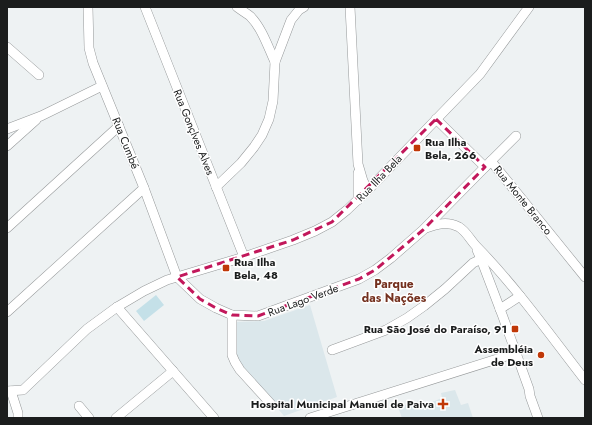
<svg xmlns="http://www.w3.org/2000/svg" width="592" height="425" viewBox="0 0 592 425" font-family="Jost,sans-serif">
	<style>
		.built { fill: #dbe7eb }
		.green { fill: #c4e0e8 }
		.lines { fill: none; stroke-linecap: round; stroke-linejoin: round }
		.minor-casing { stroke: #96999a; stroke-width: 10 }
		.minor { stroke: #fff; stroke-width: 9 }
		.marked { fill: none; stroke: #c2185b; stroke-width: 3; stroke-dasharray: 8 5; stroke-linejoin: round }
		.poi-dot { fill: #c03808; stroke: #fff; stroke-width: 1.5 }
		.labels { text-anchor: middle; stroke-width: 3; stroke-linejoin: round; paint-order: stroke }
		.street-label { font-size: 11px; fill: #1b1d1d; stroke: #fff }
		.poi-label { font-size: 11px; font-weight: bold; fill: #1b1d1d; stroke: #fff; text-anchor: end }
		.neighbourhood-label { font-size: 12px; font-weight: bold; fill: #74301e; stroke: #fff }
	</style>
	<rect width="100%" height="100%" fill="#eef2f3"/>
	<!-- built -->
	<g class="built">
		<polygon points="310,305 337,397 284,416 232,354 234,322 264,321"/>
		<polygon points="455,390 461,405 468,403 473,418 402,418 398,407 419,401 422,406 442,398 441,393"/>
	</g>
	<!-- green -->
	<polygon class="green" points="156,295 164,305 144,321 136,311"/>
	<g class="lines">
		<defs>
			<g id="minor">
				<polyline points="88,7 89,48 93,63 144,188 177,277 200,299 216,308 232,315 258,316 359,279 375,270 391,258 423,230 491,161 585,277"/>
				<polyline points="145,7 244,257"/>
				<path d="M237 7C241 10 246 13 250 16 262 28 268 47 275 62"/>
				<polyline points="350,7 358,164 363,181 368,190"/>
				<polyline points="7,47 39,75"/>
				<polyline points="436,119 485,167"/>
				<polyline points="7,129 41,116 102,86"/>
				<polyline points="7,146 36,120"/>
				<polyline points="491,161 516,136"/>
				<polyline points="216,187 241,163 254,147 262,135 269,119 273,101 275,62 291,20 299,10 304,7"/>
				<polyline points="358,200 358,173"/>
				<polyline points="7,228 119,126"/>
				<path d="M426 228C437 224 447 221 459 227 466 231 471 241 477 247 517 288 550 335 585 380"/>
				<polyline points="477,250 481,259 503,317 529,389 530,396 538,418"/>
				<polyline points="117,307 214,418"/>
				<polyline points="500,309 520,296"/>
				<polyline points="7,312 144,188"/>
				<polyline points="232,315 232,355 235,362 240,370 271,404"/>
				<polyline points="332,350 386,330 407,318 424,306 445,289 473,263 481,259"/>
				<polyline points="7,391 23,390 87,329 117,307 144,291 167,280 244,257 293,240 315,231 332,222 347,210 368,190 480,74 529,7"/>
				<polyline points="11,391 18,413 18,418"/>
				<polyline points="79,406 89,418"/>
				<polyline points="116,418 173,371"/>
				<polyline points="310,418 516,353"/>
			</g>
		</defs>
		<!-- minor casing -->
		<use href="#minor" class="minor-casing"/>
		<!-- minor -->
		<use href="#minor" class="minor"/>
	</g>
	<!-- marked area -->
	<path class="marked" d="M436 119 485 167 423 230 375 270 359 279 258 316 232 315 216 308 200 299 177 277 293 240 332 222Z"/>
	<!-- markers -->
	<g class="poi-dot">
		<rect x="413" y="144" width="8" height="8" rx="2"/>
		<rect x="222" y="264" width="8" height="8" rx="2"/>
		<rect x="511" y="325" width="8" height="8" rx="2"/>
		<circle cx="541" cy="355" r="4"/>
		<path d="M441 398h4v4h4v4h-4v4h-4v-4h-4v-4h4z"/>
	</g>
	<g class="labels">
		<!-- street labels -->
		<g class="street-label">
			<text transform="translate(194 132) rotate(68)" y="4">Rua Gonçlves Alves</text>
			<text transform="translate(126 143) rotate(68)" y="4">Rua Cumbé</text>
			<text transform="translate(379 178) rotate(-46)" y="4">Rua Ilha Bela</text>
			<text transform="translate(523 200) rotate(51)" y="4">Rua Monte Branco</text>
			<text transform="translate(303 300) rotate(-20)" y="4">Rua Lago Verde</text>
		</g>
		<!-- poi labels -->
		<g class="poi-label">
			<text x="425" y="146" text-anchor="start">Rua Ilha<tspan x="425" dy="13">Bela, 266</tspan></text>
			<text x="234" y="266" text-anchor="start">Rua Ilha<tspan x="234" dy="13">Bela, 48</tspan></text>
			<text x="507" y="333">Rua São José do Paraíso, 91</text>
			<text x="533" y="353">Assembléia<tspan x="533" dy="13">de Deus</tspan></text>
			<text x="434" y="408">Hospital Municipal Manuel de Paiva</text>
		</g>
		<!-- neighbourhood labels -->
		<g class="neighbourhood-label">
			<text x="394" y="288">Parque<tspan x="394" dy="14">das Nações</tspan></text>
		</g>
	</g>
	<!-- border -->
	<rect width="592" height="425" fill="none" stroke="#1b1d1d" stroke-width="16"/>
</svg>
